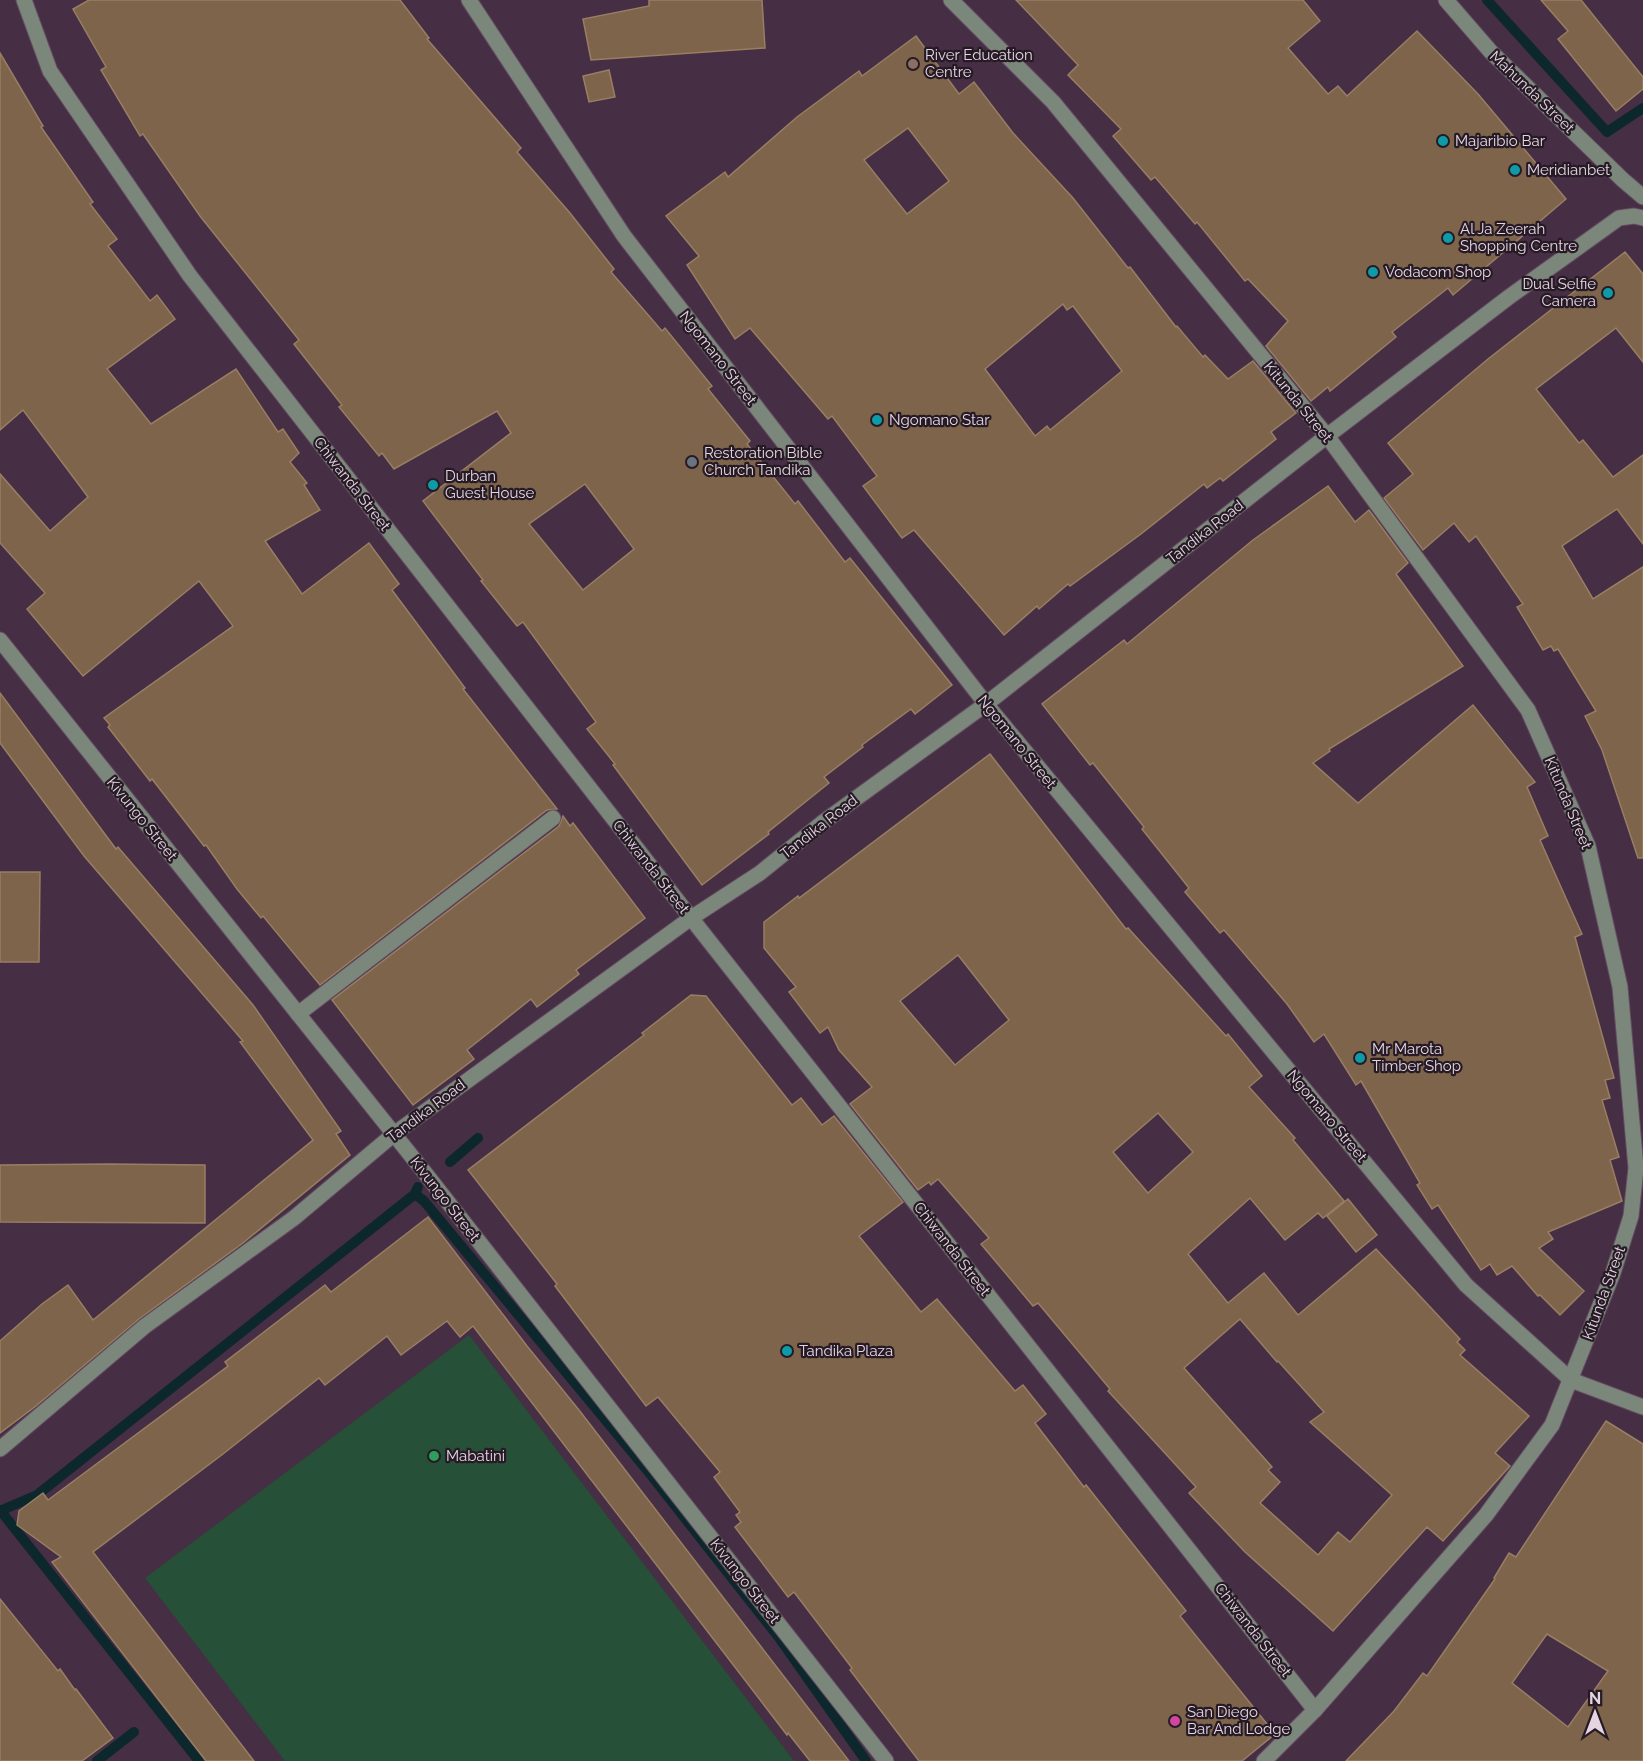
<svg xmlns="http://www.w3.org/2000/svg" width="1643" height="1761" viewBox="0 0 1643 1761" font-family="Raleway,sans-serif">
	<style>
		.green { fill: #265037 }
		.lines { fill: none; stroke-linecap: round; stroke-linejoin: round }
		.stream { stroke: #0d282d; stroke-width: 10 }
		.building { fill: #7d644b; stroke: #987e63; stroke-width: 1.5; fill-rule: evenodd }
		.minor-casing { stroke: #634c61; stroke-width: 17 }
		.minor { stroke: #7c877b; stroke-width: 15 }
		.education-dot { fill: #8d6e63; stroke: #261b25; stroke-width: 2 }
		.culture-dot { fill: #0f9aa8; stroke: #261b25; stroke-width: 2 }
		.worship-dot { fill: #6b7280; stroke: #261b25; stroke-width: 2 }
		.leisure-dot { fill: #2e9e5b; stroke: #261b25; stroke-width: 2 }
		.hotel-dot { fill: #d1479c; stroke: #261b25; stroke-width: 2 }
		.labels { text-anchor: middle; stroke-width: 4.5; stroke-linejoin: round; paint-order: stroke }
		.poi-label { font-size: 15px; fill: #e5d5e3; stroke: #261b25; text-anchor: start }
		.street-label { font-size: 15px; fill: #e5d5e3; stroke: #261b25 }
	</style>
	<rect width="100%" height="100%" fill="#462e44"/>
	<!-- green -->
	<polygon class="green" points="469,1335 794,1761 285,1761 145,1578"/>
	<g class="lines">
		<!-- stream -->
		<g class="stream">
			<polyline points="1487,0 1607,132 1643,108"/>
			<polyline points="450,1162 478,1138"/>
			<polyline points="415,1194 424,1201 647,1470 780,1639 866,1761"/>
			<polyline points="0,1510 199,1761"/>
			<polyline points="0,1511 37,1495 415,1194 418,1187"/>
			<polyline points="97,1761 134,1732"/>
		</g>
	</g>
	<!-- building -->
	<g class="building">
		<path d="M89 0H400L429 38 427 39 521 148 517 152 570 213 614 269 611 272 662 331 665 328 712 386 708 389 750 441 747 444 795 504 798 501 845 562 850 558 952 685 915 714 911 709 862 745 863 747 824 777 829 783 768 832 769 834 702 885 613 765 615 764 587 729 596 722 523 622 517 626 481 581 483 580 423 501 511 433 497 411 394 469 382 453 379 456 339 407 342 405 294 344 299 340 200 216 143 134 140 136 101 70 106 67 73 9ZM585 484 634 549 583 590 529 524Z"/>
		<polygon points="649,0 762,0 765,48 591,60 583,19 649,6"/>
		<polygon points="1016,0 1303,0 1320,21 1288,48 1328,94 1338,86 1347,96 1417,31 1478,94 1566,199 1453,295 1448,288 1392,332 1396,337 1330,391 1328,387 1311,401 1266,346 1288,321 1248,279 1245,281 1197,222 1195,224 1155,177 1151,180 1113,136 1121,129 1068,75 1078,65"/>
		<polygon points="1541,0 1581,0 1643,77 1643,89 1616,111 1558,39 1568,31"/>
		<path d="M916 36 959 94 974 82 1013 133 1073 198 1128 268 1130 267 1176 327 1177 326 1203 357 1205 355 1228 379 1253 361 1296 413 1271 432 1276 439 1223 481 1220 478 1207 488 1204 484 1141 534 1070 586 1068 584 1039 609 1037 606 1004 635 914 530 902 538 863 486 877 476 832 416 828 419 750 328 735 339 687 265 699 256 666 216 725 172 728 177 797 117 859 71 862 76ZM908 128 949 181 907 214 864 160ZM1063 304 1067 310 1073 306 1122 371 1050 430 1047 426 1035 436 985 369Z"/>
		<polygon points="0,53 43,126 41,127 93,202 90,204 117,239 108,246 150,301 157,295 175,319 107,369 151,424 236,369 278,432 283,429 299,453 290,462 307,483 304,485 320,510 265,541 302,594 369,543 399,584 392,590 465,688 463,689 557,809 547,810 320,985 263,916 261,918 237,889 206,845 204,846 152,779 150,781 108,727 110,725 104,718 233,626 199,581 83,676 27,609 45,593 0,543 0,474 50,531 88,497 23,410 0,430"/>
		<polygon points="609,70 615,97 589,102 583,76"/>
		<polygon points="1625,252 1643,274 1643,362 1616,328 1536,389 1579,443 1583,440 1613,477 1643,455 1643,544 1617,509 1562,546 1593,599 1643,567 1643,858 1638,858 1602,750 1585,716 1596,711 1558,649 1554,651 1551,646 1543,650 1517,607 1523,604 1476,536 1469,542 1454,523 1423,550 1384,498 1413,474 1388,443 1488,359"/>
		<polygon points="1328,486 1355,522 1369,510 1408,563 1396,574 1463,666 1329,749 1330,751 1313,763 1358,803 1473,705 1535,782 1527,787 1548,836 1540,840 1582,934 1575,937 1614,1078 1605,1080 1610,1098 1602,1100 1619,1157 1610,1160 1622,1201 1548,1232 1553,1239 1539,1248 1584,1291 1560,1315 1540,1295 1538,1296 1512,1266 1497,1275 1490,1264 1481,1270 1438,1205 1432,1209 1417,1185 1420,1183 1361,1081 1356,1085 1324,1034 1314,1042 1287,1004 1224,930 1220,933 1185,892 1189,888 1142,829 1144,827 1093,763 1090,765 1042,704 1124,640 1127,644 1253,540"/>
		<polygon points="0,693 116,849 118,847 253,1005 341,1131 336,1134 350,1155 243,1243 139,1319 36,1406 0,1433 0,1341 42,1304 68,1285 93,1320 313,1140 240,1042 243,1041 84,856 0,743"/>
		<path d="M990 754 1126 929 1128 928 1226 1036 1228 1034 1262 1076 1249 1087 1295 1138 1293 1140 1344 1201 1323 1218 1318 1213 1285 1240 1250 1198 1188 1254 1228 1303 1264 1273 1298 1315 1376 1249 1460 1339 1457 1342 1465 1350 1460 1355 1529 1416 1495 1453 1510 1466 1443 1541 1427 1527 1333 1631 1245 1552 1189 1493 1196 1487 1108 1391 1110 1389 1038 1303 1033 1306 981 1244 989 1238 938 1179 931 1185 929 1182 918 1190 850 1104 872 1087 839 1050 828 1027 820 1033 789 992 796 987 764 948V922L798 896 799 898ZM958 955 1009 1020 955 1065 900 1001ZM1158 1113 1193 1152 1148 1193 1113 1152ZM1240 1319 1277 1362 1278 1361 1324 1412 1310 1422 1392 1495 1350 1542 1338 1532 1318 1555 1260 1503 1280 1482 1268 1470 1272 1467 1184 1368Z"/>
		<polygon points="563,816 570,826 573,823 645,918 576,970 579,974 537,1007 531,999 467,1050 474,1059 413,1105 332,1000 559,826"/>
		<polygon points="0,872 40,872 39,962 0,962"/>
		<polygon points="691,995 706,996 792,1105 801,1098 822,1125 834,1116 903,1202 859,1236 921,1312 937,1299 1015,1391 1023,1385 1046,1414 1035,1423 1084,1487 1086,1485 1186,1611 1180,1616 1275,1734 1242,1761 919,1761 850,1670 852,1668 794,1592 788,1597 735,1527 741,1522 736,1515 740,1512 714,1477 720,1472 658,1397 646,1406 555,1286 557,1284 468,1170 644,1035 642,1033"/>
		<polygon points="109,1164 205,1165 205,1223 0,1222 0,1165"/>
		<polygon points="1348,1199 1377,1235 1356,1252 1327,1216"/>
		<polygon points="428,1217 527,1346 579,1410 849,1761 810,1761 788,1733 787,1735 473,1326 460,1337 447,1321 401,1355 387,1336 325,1385 319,1378 223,1454 93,1552 254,1761 206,1761 52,1562 61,1557 17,1525 19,1511 43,1493 48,1500 228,1366 225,1362 325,1285 331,1292"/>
		<path d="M1606 1421 1643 1444V1761H1346L1394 1711 1423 1673 1427 1676 1495 1579 1494 1578 1509 1553 1516 1557ZM1547 1634 1608 1671 1568 1727 1512 1683Z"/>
		<polygon points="0,1599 58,1671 60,1669 75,1690 76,1689 113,1738 82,1761 0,1761"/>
	</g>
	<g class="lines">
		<defs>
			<g id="minor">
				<polyline points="24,0 50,71 190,276 691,918 1315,1710"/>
				<polyline points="469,0 624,236 986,704 1466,1285 1571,1380 1643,1407"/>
				<polyline points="951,0 1053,102 1327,436 1528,710 1588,846 1620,987 1636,1168 1631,1216 1613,1273 1552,1425 1486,1515 1315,1710 1264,1761"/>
				<polyline points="1446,0 1491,52 1623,180 1643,197"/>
				<polyline points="0,640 429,1178 886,1761"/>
				<polyline points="298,1014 553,818"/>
				<polyline points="0,1449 145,1326 294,1218 394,1134 691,918 760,873 822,823 986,704 1327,436 1509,297 1619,218 1634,216 1643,218"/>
			</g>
		</defs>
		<!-- minor casing -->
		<use href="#minor" class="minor-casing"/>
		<!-- minor -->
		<use href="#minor" class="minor"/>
	</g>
	<!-- markers -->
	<circle class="education-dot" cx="913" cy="64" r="6"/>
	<g class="culture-dot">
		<circle cx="1443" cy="141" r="6"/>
		<circle cx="1515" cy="170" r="6"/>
		<circle cx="1448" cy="238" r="6"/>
		<circle cx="1373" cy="272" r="6"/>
		<circle cx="1608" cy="293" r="6"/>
		<circle cx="877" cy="420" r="6"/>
		<circle cx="433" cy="485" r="6"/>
		<circle cx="1360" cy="1058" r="6"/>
		<circle cx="787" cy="1351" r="6"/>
	</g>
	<circle class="worship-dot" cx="692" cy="462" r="6"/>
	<circle class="leisure-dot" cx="434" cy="1456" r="6"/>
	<circle class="hotel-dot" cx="1175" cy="1721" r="6"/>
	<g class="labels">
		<!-- poi labels -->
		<g class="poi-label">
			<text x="925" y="60">River Education<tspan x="925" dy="17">Centre</tspan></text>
			<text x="1455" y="146">Majaribio Bar</text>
			<text x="1527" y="175">Meridianbet</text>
			<text x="1460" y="234">Al Ja Zeerah<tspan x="1460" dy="17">Shopping Centre</tspan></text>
			<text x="1385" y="277">Vodacom Shop</text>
			<text x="1596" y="289" text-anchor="end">Dual Selfie<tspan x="1596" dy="17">Camera</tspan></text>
			<text x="889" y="425">Ngomano Star</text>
			<text x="704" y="458">Restoration Bible<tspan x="704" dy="17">Church Tandika</tspan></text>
			<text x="445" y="481">Durban<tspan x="445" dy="17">Guest House</tspan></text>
			<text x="1372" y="1054">Mr Marota<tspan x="1372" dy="17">Timber Shop</tspan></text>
			<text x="799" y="1356">Tandika Plaza</text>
			<text x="446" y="1461">Mabatini</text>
			<text x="1187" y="1717">San Diego<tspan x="1187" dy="17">Bar And Lodge</tspan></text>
		</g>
		<!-- street labels -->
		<g class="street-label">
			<text transform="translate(1532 92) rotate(44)" y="5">Mahunda Street</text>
			<text transform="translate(718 358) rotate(52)" y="5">Ngomano Street</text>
			<text transform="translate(1298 402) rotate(51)" y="5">Kitunda Street</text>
			<text transform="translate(352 484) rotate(52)" y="5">Chiwanda Street</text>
			<text transform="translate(1205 532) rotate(-38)" y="5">Tandika Road</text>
			<text transform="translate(1017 742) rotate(51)" y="5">Ngomano Street</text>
			<text transform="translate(1568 803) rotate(67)" y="5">Kitunda Street</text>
			<text transform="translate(142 819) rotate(51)" y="5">Kivungo Street</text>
			<text transform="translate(819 827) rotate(-38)" y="5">Tandika Road</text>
			<text transform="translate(651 867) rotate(52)" y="5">Chiwanda Street</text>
			<text transform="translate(426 1111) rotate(-37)" y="5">Tandika Road</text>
			<text transform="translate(1327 1116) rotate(50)" y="5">Ngomano Street</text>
			<text transform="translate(445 1199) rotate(52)" y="5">Kivungo Street</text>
			<text transform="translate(952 1249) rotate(52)" y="5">Chiwanda Street</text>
			<text transform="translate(1604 1293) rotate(-70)" y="5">Kitunda Street</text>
			<text transform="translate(745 1581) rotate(52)" y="5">Kivungo Street</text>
			<text transform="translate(1253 1630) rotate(52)" y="5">Chiwanda Street</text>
		</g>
	</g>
	<!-- north arrow -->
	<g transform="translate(1595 1713)" stroke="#261b25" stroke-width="4.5" paint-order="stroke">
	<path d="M0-4.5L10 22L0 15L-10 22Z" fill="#e5d5e3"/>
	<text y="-9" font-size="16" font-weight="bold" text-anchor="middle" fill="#e5d5e3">N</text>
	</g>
</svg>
